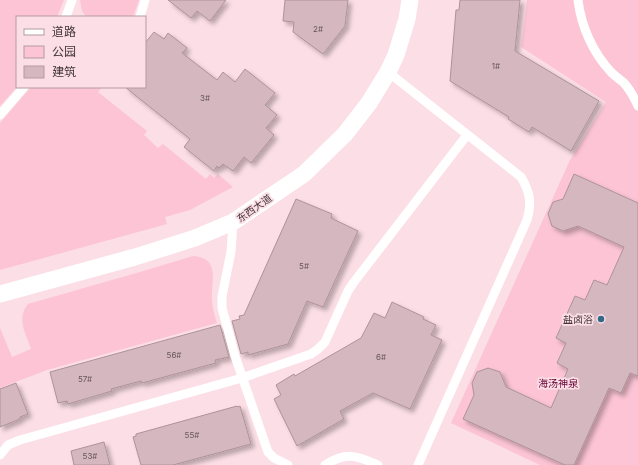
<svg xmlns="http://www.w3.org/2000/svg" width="638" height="465" viewBox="0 0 638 465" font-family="Inter,'Noto Sans SC',sans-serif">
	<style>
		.green { fill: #fcc4d4 }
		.building { fill: #d4b7bf; stroke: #ae929a; filter: url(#shadow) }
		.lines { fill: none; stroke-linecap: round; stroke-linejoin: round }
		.service { stroke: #fff; stroke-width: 9 }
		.minor { stroke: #fff; stroke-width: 17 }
		.poi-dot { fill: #316a84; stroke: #fcdee6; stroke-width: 1.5 }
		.labels { text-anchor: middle; stroke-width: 3.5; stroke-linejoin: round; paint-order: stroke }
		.number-label { font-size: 8px; fill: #66565a }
		.street-label { font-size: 10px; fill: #423639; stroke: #fcdee6 }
		.poi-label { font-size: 10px; fill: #423639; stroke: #fcdee6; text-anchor: end }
		.park-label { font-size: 10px; fill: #603; stroke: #fcdee6 }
	</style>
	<defs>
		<filter id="shadow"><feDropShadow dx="3.5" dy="3.5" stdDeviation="2" flood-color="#0004"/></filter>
	</defs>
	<rect width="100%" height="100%" fill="#fcdee6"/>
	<!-- green -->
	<g class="green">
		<polygon points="0,0 64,0 57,17 17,17 17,87 0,106"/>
		<polygon points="80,0 139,0 133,17 86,17 82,11"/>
		<polygon points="527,0 638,0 638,465 540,465 451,423 570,160 606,102 521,47"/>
		<polygon points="31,87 102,87 98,92 147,131 144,135 158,148 163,144 206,179 210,174 214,178 218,174 233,187 190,210 165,217 167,224 0,270 0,123"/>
		<path d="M193 256C217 258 213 274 212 293 211 303 214 313 217 323L47 370 0 388V328L12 357 31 349C26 333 16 319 28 304L140 272Z"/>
	</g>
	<!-- building -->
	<g class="building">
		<polygon points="168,0 226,0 210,21 197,11 191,18"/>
		<polygon points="285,0 348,0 345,26 323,54 293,32 294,22 283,21"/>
		<polygon points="460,0 520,0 515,51 599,101 571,151 532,127 529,132 508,119 509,117 450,81 456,10 459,10"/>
		<polygon points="154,32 164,39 168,33 187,48 182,53 217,80 223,72 235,82 245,69 275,93 265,105 277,115 266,128 274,135 251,163 244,157 233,171 223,164 219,168 217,166 214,171 184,147 190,139 125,87 145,87 145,43"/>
		<polygon points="574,174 638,203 638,376 630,373 621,393 609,388 574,465 565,465 463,419 474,395 472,383 477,372 488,368 500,372 506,387 551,408 568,369 557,363 566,343 556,338 575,296 585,300 594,280 607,285 624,247 578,226 563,231 552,226 548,214 553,202 563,199"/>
		<polygon points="296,199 332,214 331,218 358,231 323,307 307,301 288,344 248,355 248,352 241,354 232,321 240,319 239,316 244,315"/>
		<polygon points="392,302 424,317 423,319 436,325 431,335 442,340 410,409 373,393 340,411 344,419 297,446 274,399 281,395 276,385 294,374 295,376 361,338 374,313 385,318"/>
		<polygon points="220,325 229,357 215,360 216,363 142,383 141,381 111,389 112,391 68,404 67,401 58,403 50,372"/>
		<polygon points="16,383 28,414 20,417 20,419 0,427 0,389"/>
		<polygon points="237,406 238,407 240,406 251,444 173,465 141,465 133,437 136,436 136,434"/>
		<polygon points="104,442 110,465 74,465 71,451"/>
	</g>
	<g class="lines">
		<!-- service -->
		<g class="service">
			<path d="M578 0C581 26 593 53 611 72 615 76 619 79 623 82 630 89 634 97 638 106"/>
			<polyline points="66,17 72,0"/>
			<polyline points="140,17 145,0"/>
			<path d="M388 72 521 177C530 192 532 203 527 220L418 465"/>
			<polyline points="0,115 24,87"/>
			<polyline points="233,222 231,252 222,296 222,308 235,356 268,452 274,458 288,465"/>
			<polyline points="0,455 8,445 20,440 242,378 311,354 318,349 325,342 348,291 354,282 467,135"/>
			<path d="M325 465C346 452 356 455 378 465"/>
		</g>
		<!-- minor -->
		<polyline class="minor" points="0,294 135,257 195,238 233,222 304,174 345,134 369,103 388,72 396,55 407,19 410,0"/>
	</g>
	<!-- markers -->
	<circle class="poi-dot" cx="601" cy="319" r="4"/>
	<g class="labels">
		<!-- number labels -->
		<g class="number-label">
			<text x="318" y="32">2#</text>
			<text x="496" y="69">1#</text>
			<text x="205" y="101">3#</text>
			<text x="304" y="269">5#</text>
			<text x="174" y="358">56#</text>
			<text x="381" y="360">6#</text>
			<text x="85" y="382">57#</text>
			<text x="192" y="438">55#</text>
			<text x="90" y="459">53#</text>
		</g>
		<!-- street labels -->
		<g class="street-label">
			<text transform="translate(254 208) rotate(-35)" y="4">东西大道</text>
		</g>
		<!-- poi labels -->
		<g class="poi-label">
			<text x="593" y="323">盐卤浴</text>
		</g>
		<!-- park labels -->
		<g class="park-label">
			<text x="558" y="387">海汤神泉</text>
		</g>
	</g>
	<!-- legend -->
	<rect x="16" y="16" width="130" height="72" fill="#fcdee6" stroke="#b29ba1"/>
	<rect x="24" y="29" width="20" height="6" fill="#ffffff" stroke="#b29ba1"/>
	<text x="52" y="36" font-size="12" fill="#423639">道路</text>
	<rect x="24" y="46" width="20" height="12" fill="#fcc4d4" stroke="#b29ba1"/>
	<text x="52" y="56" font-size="12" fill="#423639">公园</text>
	<rect x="24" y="66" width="20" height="12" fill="#d4b7bf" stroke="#b29ba1"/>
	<text x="52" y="76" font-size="12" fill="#423639">建筑</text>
</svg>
